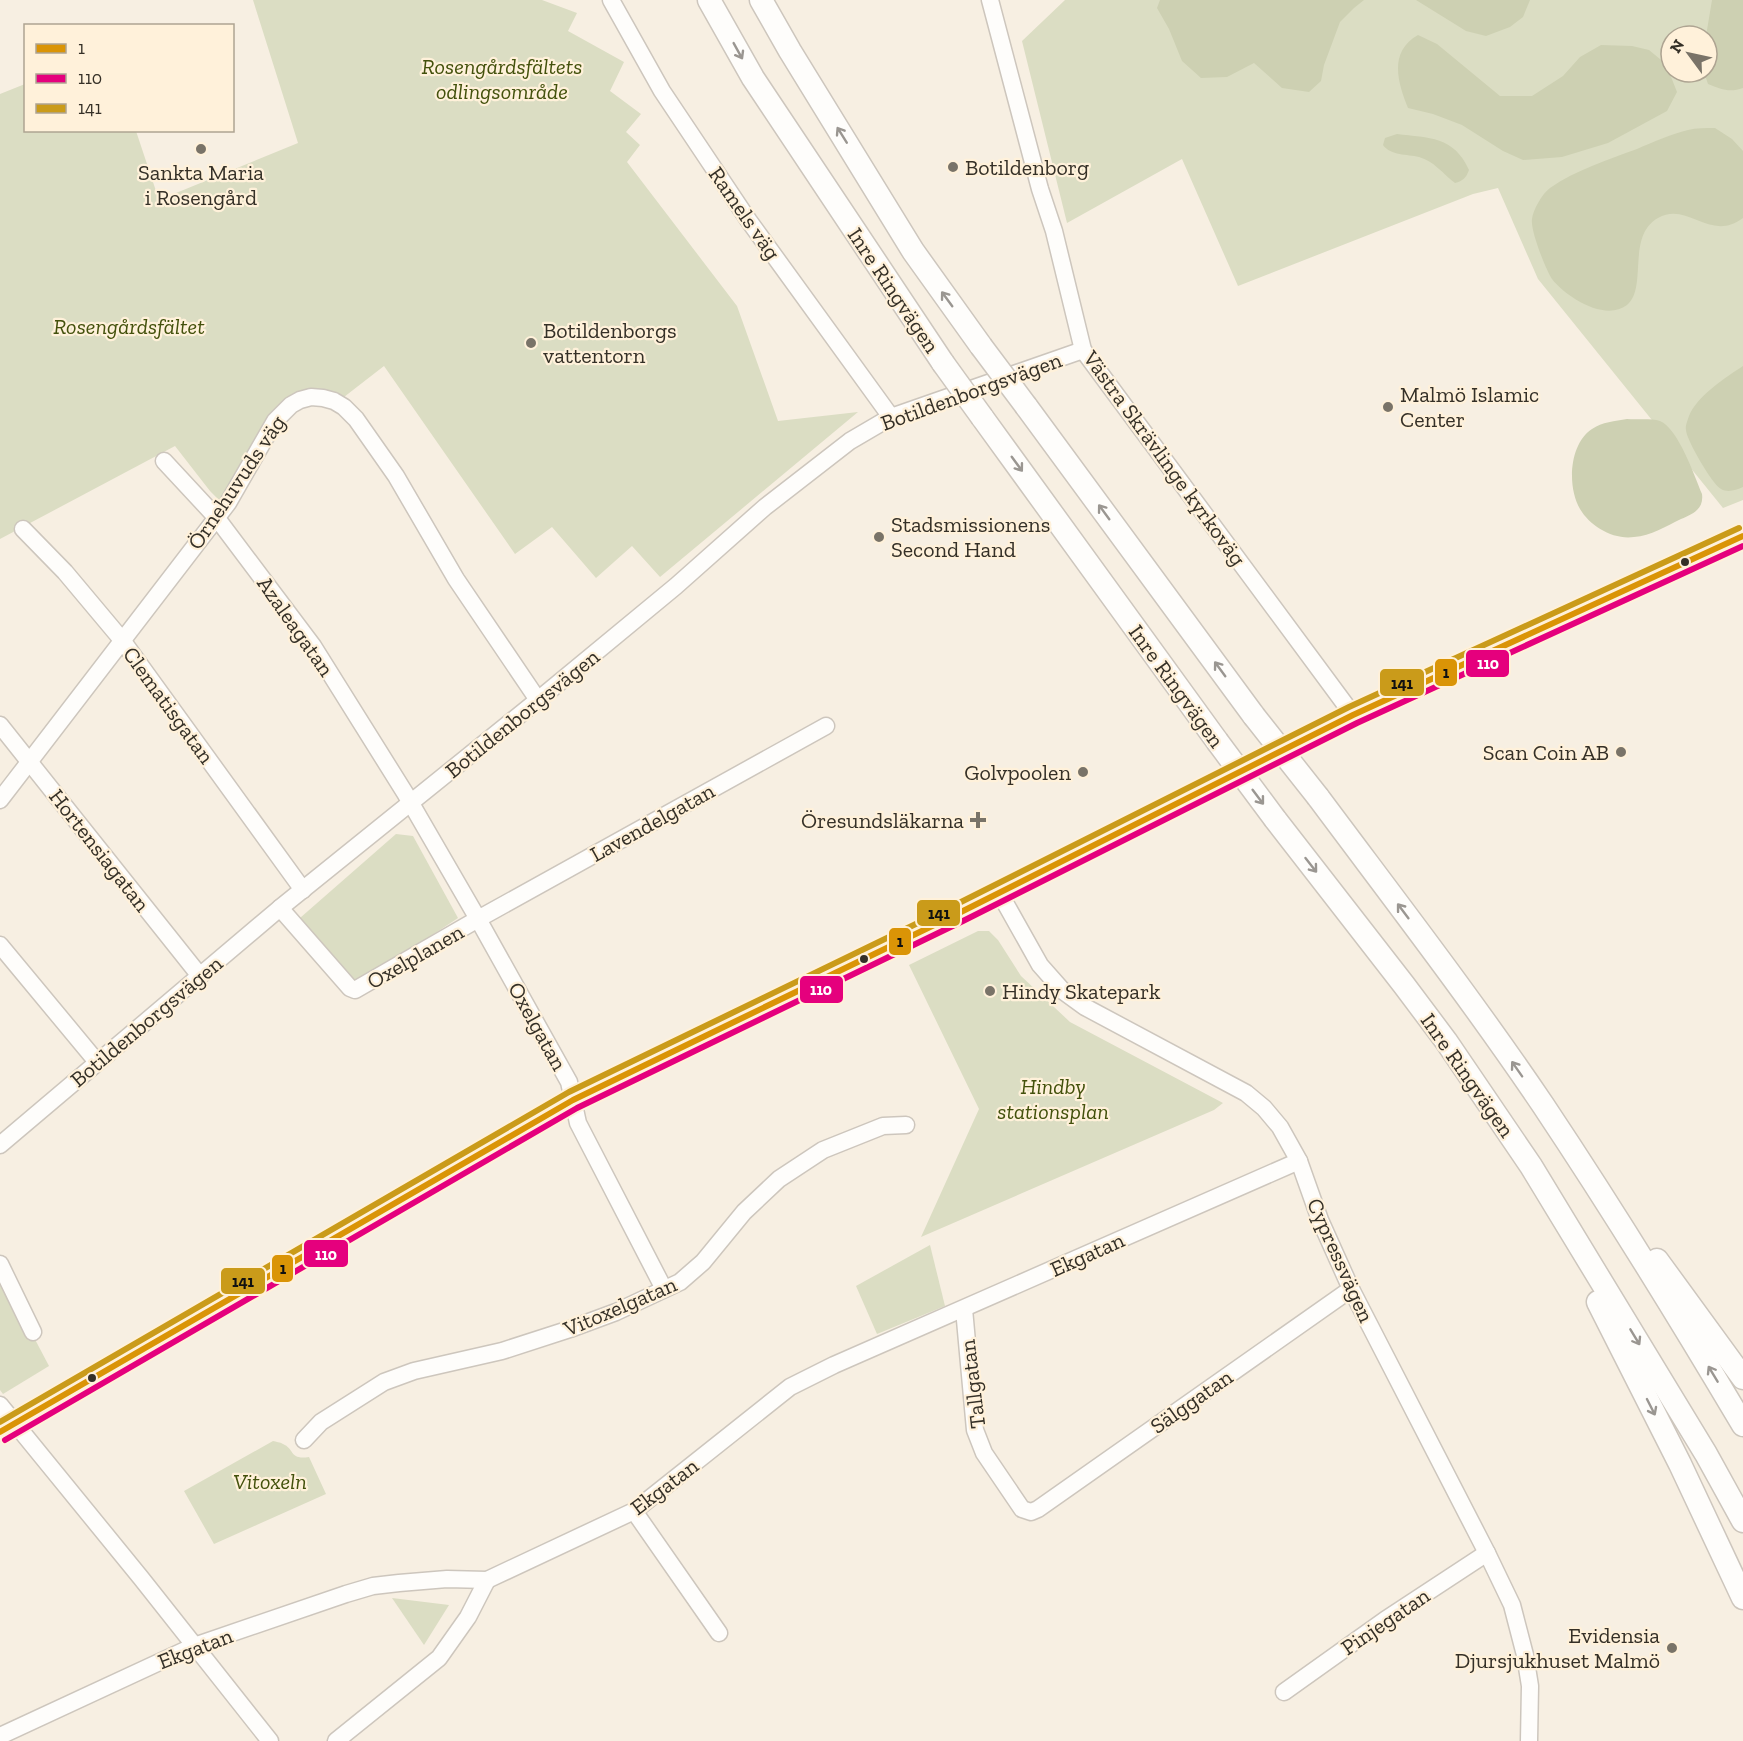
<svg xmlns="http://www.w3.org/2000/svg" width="1743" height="1741" viewBox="0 0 1743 1741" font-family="'Zilla Slab',serif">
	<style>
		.green { fill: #dbddc3; fill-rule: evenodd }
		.forest { fill: #cdd0b2 }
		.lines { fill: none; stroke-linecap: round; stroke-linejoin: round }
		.minor-casing { stroke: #cdc6bd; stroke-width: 19 }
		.highway-casing { stroke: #cdc6bd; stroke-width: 25 }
		.minor { stroke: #fefdfb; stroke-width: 16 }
		.highway { stroke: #fefdfb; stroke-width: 22 }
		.highway-bridge-casing { stroke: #cdc6bd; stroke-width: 25; stroke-linecap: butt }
		.highway-bridge { stroke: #fefdfb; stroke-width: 22 }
		.bus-1-casing { stroke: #fff1da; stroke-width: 10 }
		.bus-2-casing { stroke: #fff1da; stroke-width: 10 }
		.bus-3-casing { stroke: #fff1da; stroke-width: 10 }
		.bus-1 { stroke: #da9406; stroke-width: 6 }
		.bus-2 { stroke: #e5007d; stroke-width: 6 }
		.bus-3 { stroke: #ca9b1a; stroke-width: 6 }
		.oneway { stroke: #9a9691 }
		.poi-dot { fill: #797368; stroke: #fff1da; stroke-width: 2 }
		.bus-dot { fill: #353027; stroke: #fff1da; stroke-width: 2 }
		.labels { text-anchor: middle; stroke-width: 4.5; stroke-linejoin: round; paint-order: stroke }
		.park-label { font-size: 22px; font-style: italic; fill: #43510c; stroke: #fff1da }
		.poi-label { font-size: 22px; fill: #353027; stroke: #fff1da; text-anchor: start }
		.street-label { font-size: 22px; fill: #353027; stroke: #fff1da }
		.line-badge { stroke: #fff1da; stroke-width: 2 }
		.badge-label { font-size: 16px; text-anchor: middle; font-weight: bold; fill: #fff }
		.pale-badge-label { font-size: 16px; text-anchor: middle; font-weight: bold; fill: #111 }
	</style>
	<rect width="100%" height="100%" fill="#f7efe2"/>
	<!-- green -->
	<g class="green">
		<polygon points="253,0 542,0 577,13 568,31 624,62 610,91 641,114 626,132 640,145 627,162 737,306 778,421 858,412 660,577 632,546 596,578 552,527 515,554 384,366 344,397 321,391 307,390 291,395 268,420 221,502 210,491 175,446 0,539 0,94 25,84 26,130 136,131 159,200 298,143"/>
		<path d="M1065 0H1743V500L1723 508 1538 279 1498 188 1473 194 1238 286 1182 159 1067 223 1022 41ZM1671 36H1707V72H1671Z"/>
		<polygon points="396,834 413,836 458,918 361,982 350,981 300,918"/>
		<polygon points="978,931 989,931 998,940 1021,976 1070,1022 1223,1103 1214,1110 921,1237 979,1109 909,965"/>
		<polygon points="930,1245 945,1306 877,1334 856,1286"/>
		<polygon points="0,1273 49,1366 3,1394 0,1390"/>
		<path d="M273 1441C276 1442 280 1442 283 1444 295 1449 289 1460 309 1457L326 1494 214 1544 184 1491Z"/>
		<polygon points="392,1598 449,1605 424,1645"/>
	</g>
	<!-- forest -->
	<g class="forest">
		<polygon points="1160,0 1364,0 1354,8 1340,22 1324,65 1321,81 1309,92 1282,88 1254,63 1227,77 1201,78 1182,61 1169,29 1157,8"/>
		<polygon points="1416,0 1530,0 1523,17 1510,27 1486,36 1466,31"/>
		<path d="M1712 0H1743V88C1729 93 1721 89 1708 84L1704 72H1707L1706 36Z"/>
		<path d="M1418 35 1437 44 1500 96H1532L1563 76 1580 57 1601 45 1632 46 1649 50 1666 64 1677 92 1667 111 1608 143 1562 157 1523 160 1503 151 1462 125 1433 114 1408 108C1398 83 1388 52 1418 35Z"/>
		<path d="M1715 128 1732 139 1743 151V218C1710 243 1688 201 1658 218 1626 236 1648 288 1627 305 1605 322 1566 297 1552 279 1546 270 1530 230 1532 219 1533 210 1542 194 1550 188 1576 170 1607 160 1637 149 1653 142 1671 134 1688 130 1696 128 1706 128 1715 128Z"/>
		<path d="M1397 134C1429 138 1454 136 1469 170 1466 178 1463 181 1455 183 1443 174 1434 161 1419 157 1407 154 1391 156 1383 145L1385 138Z"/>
		<path d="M1743 366V487C1736 490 1728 493 1721 489 1712 484 1686 439 1686 430 1685 426 1688 419 1689 416 1697 396 1726 377 1743 366Z"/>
		<path d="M1627 419C1637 420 1651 418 1660 421 1678 428 1695 477 1702 494 1704 509 1693 514 1681 519 1666 526 1651 536 1634 537 1613 540 1590 526 1580 509 1567 487 1569 444 1592 429 1602 422 1615 421 1627 419Z"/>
	</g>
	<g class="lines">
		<defs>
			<g id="minor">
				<polyline points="611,0 662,91 749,221 891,417"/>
				<polyline points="990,0 1040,189 1054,231 1083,350 1353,715"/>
				<polyline points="164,461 216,517 313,646 405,793 478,919 569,1082 578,1123 664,1289"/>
				<polyline points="23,529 65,572 122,640 303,890"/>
				<polyline points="0,725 200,976"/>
				<polyline points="0,800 228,503 275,421 291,405 300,400 311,397 323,398 334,401 344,407 356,419 396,476 456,579 538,700"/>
				<polyline points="999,892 1040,965 1063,991 1085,1007 1246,1093 1264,1108 1280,1127 1299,1161 1320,1220 1351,1289 1487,1553 1512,1605 1525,1655 1530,1686 1529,1741"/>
				<polyline points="280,908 350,988 355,990 478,919 826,726"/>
				<polyline points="0,945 97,1062"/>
				<polyline points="0,1145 280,908 538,700 676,586 765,507 850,441 891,417 1083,350"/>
				<polyline points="0,1264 33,1332"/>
				<polyline points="964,1309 975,1430 984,1453 1022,1509 1031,1512 1038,1509 1351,1289"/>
				<polyline points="0,1405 141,1578 270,1741"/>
				<polyline points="0,1432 573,1100 959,913 1353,715 1743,536"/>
				<polyline points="304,1440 321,1422 384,1382 414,1371 502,1351 570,1329 616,1312 680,1282 703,1262 744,1212 779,1179 823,1150 883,1126 906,1125"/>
				<polyline points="634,1511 719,1633"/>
				<polyline points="1284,1692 1385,1620 1487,1553"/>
				<polyline points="0,1736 194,1646 346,1594 373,1586 399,1583 447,1579 487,1580 634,1511 790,1387 834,1365 1299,1161"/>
				<polyline points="336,1741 439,1658 468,1617 487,1580"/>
			</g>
			<g id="highway">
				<polyline points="709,0 753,78 943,363"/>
				<polyline points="761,0 790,51 913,251 981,346"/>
				<polyline points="1026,406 1254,716"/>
				<polyline points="982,417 1217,741"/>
				<path d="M1318 797C1394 899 1472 1000 1543 1105 1613 1210 1679 1317 1743 1425"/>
				<polyline points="1275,819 1404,985 1446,1041 1531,1166 1706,1454 1743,1521"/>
				<polyline points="1657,1260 1743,1378"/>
				<polyline points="1598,1302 1680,1464 1743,1598"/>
			</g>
		</defs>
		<!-- minor casing -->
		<use href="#minor" class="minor-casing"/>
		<!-- highway casing -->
		<use href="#highway" class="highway-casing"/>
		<!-- minor -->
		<use href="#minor" class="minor"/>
		<!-- highway -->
		<use href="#highway" class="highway"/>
		<defs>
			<g id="highway-bridge">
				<polyline points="981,346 1026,406"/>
				<polyline points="943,363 982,417"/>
				<polyline points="1254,716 1318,797"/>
				<polyline points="1217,741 1275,819"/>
			</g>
		</defs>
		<!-- highway-bridge casing -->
		<use href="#highway-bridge" class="highway-bridge-casing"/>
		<!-- highway-bridge -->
		<use href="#highway-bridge" class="highway-bridge"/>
		<defs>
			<polyline id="bus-1" points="0,1432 573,1100 959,913 1353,715 1743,536"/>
			<polyline id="bus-2" points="5,1440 577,1108 963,921 1357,723 1743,546"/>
			<polyline id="bus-3" points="0,1422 569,1092 955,905 1349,707 1739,528"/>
		</defs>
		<!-- bus-1 casing -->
		<use href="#bus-1" class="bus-1-casing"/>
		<!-- bus-2 casing -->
		<use href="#bus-2" class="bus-2-casing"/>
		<!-- bus-3 casing -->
		<use href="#bus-3" class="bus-3-casing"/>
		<!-- bus-1 -->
		<use href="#bus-1" class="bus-1"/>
		<!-- bus-2 -->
		<use href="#bus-2" class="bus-2"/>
		<!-- bus-3 -->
		<use href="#bus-3" class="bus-3"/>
	</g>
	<!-- one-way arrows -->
	<defs><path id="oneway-shaft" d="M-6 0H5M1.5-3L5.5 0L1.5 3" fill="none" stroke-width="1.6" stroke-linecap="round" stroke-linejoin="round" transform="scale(1.5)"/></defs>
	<g class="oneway">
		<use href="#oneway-shaft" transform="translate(738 51) rotate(61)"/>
		<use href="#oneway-shaft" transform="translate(842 135) rotate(-122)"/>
		<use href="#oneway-shaft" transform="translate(947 299) rotate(-126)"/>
		<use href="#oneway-shaft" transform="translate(1017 464) rotate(54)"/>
		<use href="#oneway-shaft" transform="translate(1104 512) rotate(-126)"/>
		<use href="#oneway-shaft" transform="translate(1220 669) rotate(-126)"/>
		<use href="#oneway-shaft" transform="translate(1258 797) rotate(53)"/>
		<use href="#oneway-shaft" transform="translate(1311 865) rotate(52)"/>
		<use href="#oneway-shaft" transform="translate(1403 911) rotate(-127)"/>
		<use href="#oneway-shaft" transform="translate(1517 1069) rotate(-125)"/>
		<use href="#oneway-shaft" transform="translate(1635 1337) rotate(59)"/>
		<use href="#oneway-shaft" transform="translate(1713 1374) rotate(-121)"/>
		<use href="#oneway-shaft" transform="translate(1651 1407) rotate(63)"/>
	</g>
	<!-- markers -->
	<g class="poi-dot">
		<circle cx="201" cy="149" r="6"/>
		<circle cx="953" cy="167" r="6"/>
		<circle cx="531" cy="343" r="6"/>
		<circle cx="1388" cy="407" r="6"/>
		<circle cx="879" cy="537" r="6"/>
		<circle cx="1621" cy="752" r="6"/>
		<circle cx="1083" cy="772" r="6"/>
		<path d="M975 811h6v6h6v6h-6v6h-6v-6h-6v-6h6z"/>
		<circle cx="990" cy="991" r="6"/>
		<circle cx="1672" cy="1648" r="6"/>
	</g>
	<g class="bus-dot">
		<circle cx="1685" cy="562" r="5"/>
		<circle cx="864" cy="959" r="5"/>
		<circle cx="92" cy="1378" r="5"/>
	</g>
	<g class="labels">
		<!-- park labels -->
		<g class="park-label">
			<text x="502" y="74">Rosengårdsfältets<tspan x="502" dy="25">odlingsområde</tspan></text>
			<text x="129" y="334">Rosengårdsfältet</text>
			<text x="1053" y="1094">Hindby<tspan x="1053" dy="25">stationsplan</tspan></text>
			<text x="270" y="1489">Vitoxeln</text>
		</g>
		<!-- poi labels -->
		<g class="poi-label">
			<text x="965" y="175">Botildenborg</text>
			<text x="201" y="180" text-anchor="middle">Sankta Maria<tspan x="201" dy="25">i Rosengård</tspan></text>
			<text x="543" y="338">Botildenborgs<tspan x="543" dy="25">vattentorn</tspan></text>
			<text x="1400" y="402">Malmö Islamic<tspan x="1400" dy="25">Center</tspan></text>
			<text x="891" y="532">Stadsmissionens<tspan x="891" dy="25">Second Hand</tspan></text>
			<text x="1609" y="760" text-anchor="end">Scan Coin AB</text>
			<text x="1071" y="780" text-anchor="end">Golvpoolen</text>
			<text x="964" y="828" text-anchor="end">Öresundsläkarna</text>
			<text x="1002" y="999">Hindy Skatepark</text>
			<text x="1660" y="1643" text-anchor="end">Evidensia<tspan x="1660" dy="25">Djursjukhuset Malmö</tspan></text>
		</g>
		<!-- street labels -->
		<g class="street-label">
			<text transform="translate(745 213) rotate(55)" y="8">Ramels väg</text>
			<text transform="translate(894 290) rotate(56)" y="8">Inre Ringvägen</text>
			<text transform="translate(971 391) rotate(-20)" y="8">Botildenborgsvägen</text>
			<text transform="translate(1165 458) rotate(54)" y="8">Västra Skrävlinge kyrkoväg</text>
			<text transform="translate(236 482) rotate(-56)" y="8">Örnehuvuds väg</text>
			<text transform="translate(296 626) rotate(55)" y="8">Azaleagatan</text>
			<text transform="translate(1177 686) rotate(54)" y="8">Inre Ringvägen</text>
			<text transform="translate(169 705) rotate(54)" y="8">Clematisgatan</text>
			<text transform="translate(522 713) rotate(-39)" y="8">Botildenborgsvägen</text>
			<text transform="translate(652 822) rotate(-29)" y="8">Lavendelgatan</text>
			<text transform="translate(100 850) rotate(52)" y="8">Hortensiagatan</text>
			<text transform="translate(415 956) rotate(-30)" y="8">Oxelplanen</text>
			<text transform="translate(146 1021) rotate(-40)" y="8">Botildenborgsvägen</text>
			<text transform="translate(538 1026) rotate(61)" y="8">Oxelgatan</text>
			<text transform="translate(1468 1075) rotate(55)" y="8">Inre Ringvägen</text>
			<text transform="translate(1087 1254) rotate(-24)" y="8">Ekgatan</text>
			<text transform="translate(1341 1260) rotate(66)" y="8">Cypressvägen</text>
			<text transform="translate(620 1306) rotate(-23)" y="8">Vitoxelgatan</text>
			<text transform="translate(972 1384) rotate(-97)" y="8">Tallgatan</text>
			<text transform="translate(1191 1401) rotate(-35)" y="8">Sälggatan</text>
			<text transform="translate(664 1486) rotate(-37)" y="8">Ekgatan</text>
			<text transform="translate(1385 1621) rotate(-34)" y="8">Pinjegatan</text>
			<text transform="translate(195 1648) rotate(-21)" y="8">Ekgatan</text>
		</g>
	</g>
	<g class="line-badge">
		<rect x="1465" y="649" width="45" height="29" rx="6" fill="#e5007d"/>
		<rect x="1434" y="658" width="24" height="29" rx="6" fill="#da9406"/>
		<rect x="1379" y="668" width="46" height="29" rx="6" fill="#ca9b1a"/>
		<rect x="916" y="899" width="45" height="28" rx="6" fill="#ca9b1a"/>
		<rect x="888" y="927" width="24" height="29" rx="6" fill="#da9406"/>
		<rect x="799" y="975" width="45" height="29" rx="6" fill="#e5007d"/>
		<rect x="303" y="1239" width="46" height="29" rx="6" fill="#e5007d"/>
		<rect x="271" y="1254" width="23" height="29" rx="6" fill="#da9406"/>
		<rect x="220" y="1267" width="46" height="28" rx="6" fill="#ca9b1a"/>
	</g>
	<g class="badge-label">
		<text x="1488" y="669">110</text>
		<text x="821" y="995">110</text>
		<text x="326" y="1260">110</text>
	</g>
	<g class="pale-badge-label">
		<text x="1446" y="678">1</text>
		<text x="1402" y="689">141</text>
		<text x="939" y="919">141</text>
		<text x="900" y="947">1</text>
		<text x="283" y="1274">1</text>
		<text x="243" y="1287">141</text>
	</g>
	<!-- legend -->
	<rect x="24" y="24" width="210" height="108" fill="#fff1da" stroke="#aea492" stroke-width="1.5"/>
	<rect x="36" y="44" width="30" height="9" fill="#da9406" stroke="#aea492" stroke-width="1.5"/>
	<text x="78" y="54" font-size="18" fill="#353027">1</text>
	<rect x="36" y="74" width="30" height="9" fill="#e5007d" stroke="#aea492" stroke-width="1.5"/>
	<text x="78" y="84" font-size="18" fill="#353027">110</text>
	<rect x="36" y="104" width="30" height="9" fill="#ca9b1a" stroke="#aea492" stroke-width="1.5"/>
	<text x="78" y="114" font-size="18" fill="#353027">141</text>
	<!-- north arrow -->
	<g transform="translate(1689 54) rotate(303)"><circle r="28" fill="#fff1da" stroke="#aea492" stroke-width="1.5"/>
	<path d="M0-4.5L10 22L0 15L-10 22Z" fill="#797368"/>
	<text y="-9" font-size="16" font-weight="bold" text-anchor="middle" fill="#353027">N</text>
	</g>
</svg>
